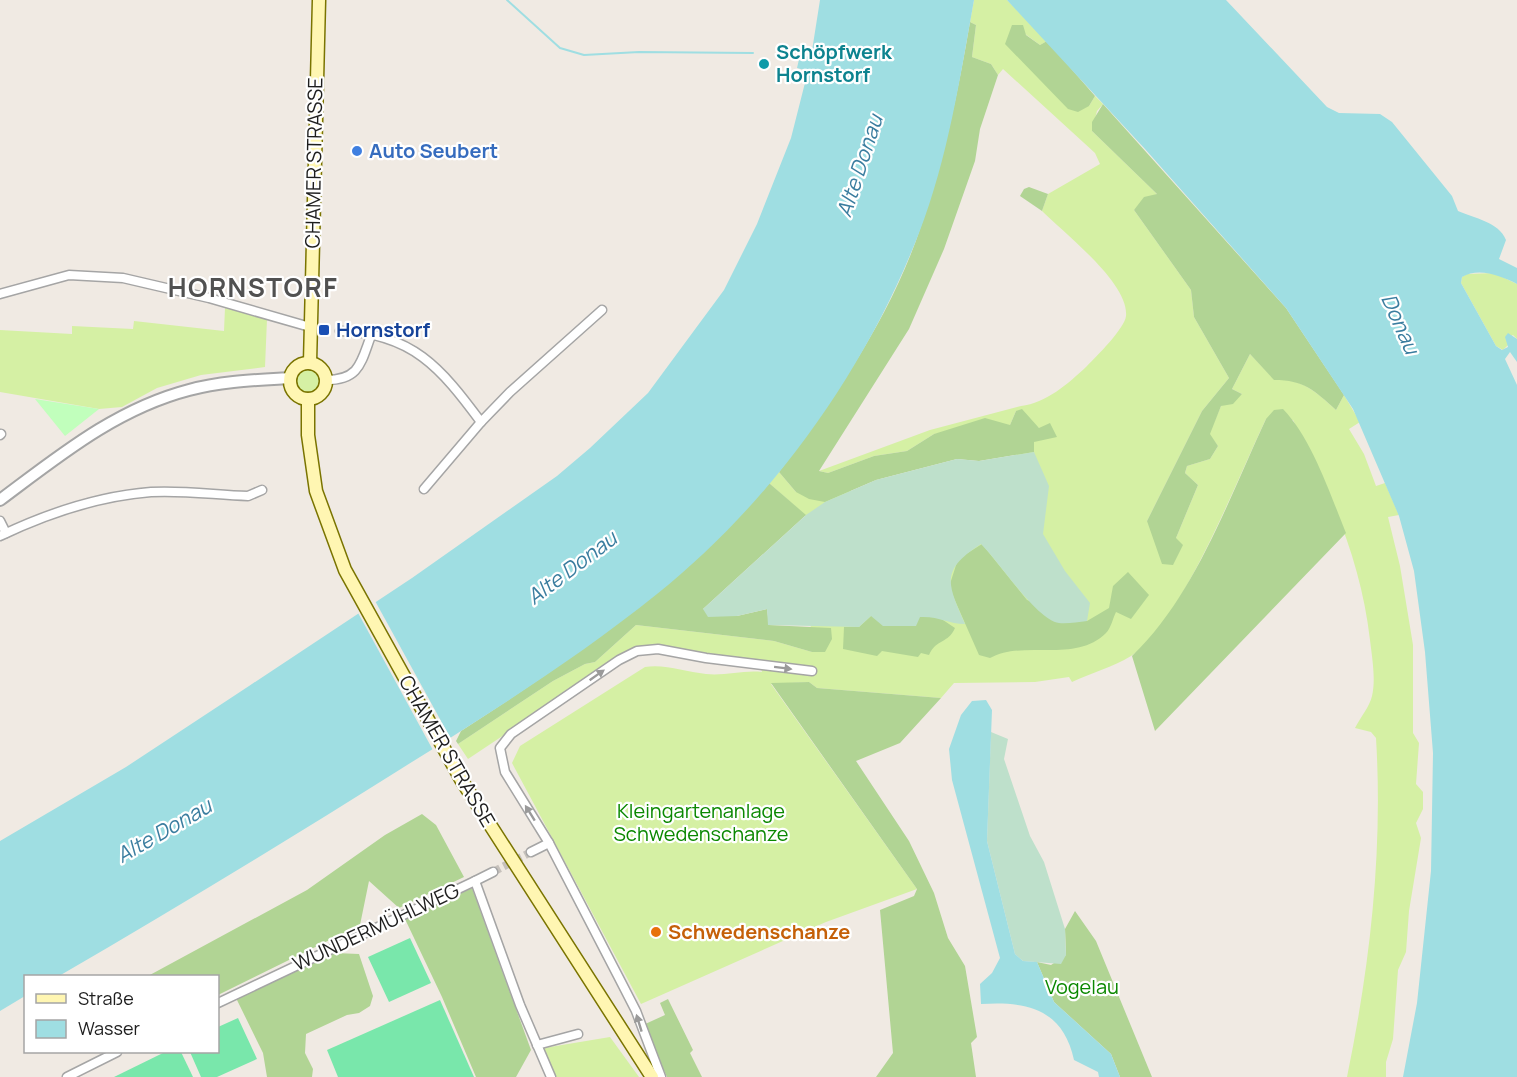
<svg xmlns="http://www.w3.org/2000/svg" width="1517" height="1077" viewBox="0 0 1517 1077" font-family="Manrope,sans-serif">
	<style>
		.grass { fill: #d5f0a4 }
		.forest { fill: #b1d494 }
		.wetland { fill: #bee0cb }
		.park { fill: #c1ffbc }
		.pitch { fill: #79e7ab }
		.water { fill: #9fdee2 }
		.pier { fill: #f0eae3 }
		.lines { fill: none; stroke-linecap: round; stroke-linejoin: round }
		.stream { stroke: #9fdee2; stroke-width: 2 }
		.minor-tunnel { stroke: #c6c1bc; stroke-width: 8; stroke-dasharray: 8 4; stroke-linecap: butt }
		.minor-casing { stroke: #a5a5a5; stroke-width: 11 }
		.tertiary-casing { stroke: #a5a5a5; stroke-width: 14 }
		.secondary-casing { stroke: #7a7400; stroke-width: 15 }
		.minor { stroke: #fff; stroke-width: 8 }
		.tertiary { stroke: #fff; stroke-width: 10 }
		.secondary { stroke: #fff6b2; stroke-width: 12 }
		.oneway { fill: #9a9a9a }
		.culture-dot { fill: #0f9aa8; stroke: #fff; stroke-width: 2 }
		.shop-dot { fill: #3f7fe0; stroke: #fff; stroke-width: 2 }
		.transit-dot { fill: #1a4fb4; stroke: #fff; stroke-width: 2 }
		.food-dot { fill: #e8710a; stroke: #fff; stroke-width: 2 }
		.labels { text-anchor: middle; stroke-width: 4.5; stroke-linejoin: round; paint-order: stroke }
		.culture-label { font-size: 20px; font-weight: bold; fill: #0d838f; stroke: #fff; text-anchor: start }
		.shop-label { font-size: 20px; font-weight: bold; fill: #366cbe; stroke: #fff; text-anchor: start }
		.street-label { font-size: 20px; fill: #1e1e1e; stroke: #fff }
		.transit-label { font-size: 20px; font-weight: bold; fill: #164399; stroke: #fff; text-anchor: start }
		.park-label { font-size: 20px; fill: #0b8801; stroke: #fff }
		.food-label { font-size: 20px; font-weight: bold; fill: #c56008; stroke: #fff; text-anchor: start }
		.water-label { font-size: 21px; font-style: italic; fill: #3a7d9f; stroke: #fff }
		.district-label { font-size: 26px; font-weight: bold; letter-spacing: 1.5px; fill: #515151; stroke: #fff }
	</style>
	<rect width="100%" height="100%" fill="#f0eae3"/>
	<!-- grass -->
	<g class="grass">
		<path d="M974 0H1007L1047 41 1040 45 1013 25 1089 106 1095 96 1103 104 1097 111 1092 131 1157 194 1134 210 1191 290 1194 317 1229 378 1202 411 1147 521 1176 538 1198 485 1185 473 1187 466 1210 459 1218 446 1209 434 1221 406 1242 394 1232 389 1250 354 1274 379C1304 380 1314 390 1336 410L1344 395 1360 422 1349 429 1364 454 1376 486 1385 483 1399 515 1388 517 1400 566 1413 645V733L1419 743 1416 784 1423 792V809L1416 823 1421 838 1409 911 1406 952 1398 970 1393 1039 1386 1062V1077H1347C1370 965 1383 852 1376 738L1371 732 1355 728C1360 718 1370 706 1372 696 1376 679 1372 657 1370 640 1361 560 1330 491 1293 420L1266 419C1239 475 1180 627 1131 656 1113 667 1091 673 1072 682L1069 677 1035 682 954 683 941 698 817 688 809 682 771 684 917 889 826 922 641 1004 512 763 520 746 645 667C666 664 685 672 706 674 725 676 743 670 762 672L759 662 731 660 672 648 625 654 468 759 458 744 553 681 585 664 595 662 636 625 774 641 812 652 805 515 769 483 779 472 796 492 855 491 876 480 1012 457 1034 442 1039 428 1016 411 1010 425 934 434 907 451 874 456 828 473 819 471 930 430 1021 406C1046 403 1068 384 1087 366 1096 357 1125 328 1126 316 1129 283 1065 234 1042 211L1048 194 1100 164 1095 153 1003 69 998 75 991 64 972 57 976 25 970 22Z"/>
		<polygon points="1494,273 1517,284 1517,339 1513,335 1506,339 1509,344 1503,350 1496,346 1461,283 1462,277 1467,274"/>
		<polygon points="225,308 267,319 265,367 201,375 157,388 122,407 99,409 0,392 0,330 72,334 72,326 133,329 134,321 224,331"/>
		<circle cx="308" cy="380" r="13"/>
		<polygon points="610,1037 639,1077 556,1077 544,1048"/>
	</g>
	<!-- forest -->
	<g class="forest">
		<path d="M970 22 976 25 972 57 991 64 998 75 980 129 975 161 944 249 909 329 819 471 828 473 874 456 907 451 934 434 985 418 1010 425 1016 411 1022 409 1039 428 1050 423 1057 437 1034 442V452L979 461 957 459 876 480 825 502 809 499 796 492 779 472C834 399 891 316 920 229 944 161 958 92 970 22Z"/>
		<polygon points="1012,25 1023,25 1026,35 1040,45 1047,41 1095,96 1089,106 1078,112 1068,109 1005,44"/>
		<path d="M1103 104 1286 308 1344 395 1336 410C1314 390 1304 380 1274 380L1250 354 1232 389 1242 394 1233 404 1221 406 1210 434 1218 446 1210 459 1187 466 1185 473 1198 485 1176 538 1183 545 1173 565 1162 564 1147 521 1202 411 1229 378 1194 317 1191 290 1134 210 1144 197 1157 194 1092 131V122Z"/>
		<polygon points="1029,187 1048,194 1042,211 1020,196 1024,189"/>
		<path d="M1283 409C1312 439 1330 494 1346 533L1155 731 1132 656C1195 596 1229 498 1266 419L1274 410Z"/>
		<path d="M769 483 806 515 703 609 737 616 767 609 769 625 831 628 832 639 825 652H812L774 641 636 625 595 662 585 664 553 681 458 744 456 741 461 731C574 658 680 585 769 483Z"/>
		<path d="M982 544 1027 600 1087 621 1109 608 1113 586 1128 572 1149 595 1131 619 1116 612C1113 618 1111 628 1106 633 1075 664 1024 639 990 658L979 655 949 587 958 559Z"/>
		<path d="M871 616H937L955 628C948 644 937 638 929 655L921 653 918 657 882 651 877 656 843 649 844 627H859Z"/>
		<polygon points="809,682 817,688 941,698 900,743 856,761 909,841 934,893 948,938 965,966 977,1037 971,1043 976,1077 876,1077 893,1053 880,910 914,896 917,889 771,683"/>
		<polygon points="422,814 436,825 464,877 399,908 369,881 360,925 218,995 218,976 148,976 307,890 385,835"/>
		<polygon points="472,888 531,1050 516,1077 476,1077 442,997 405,919"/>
		<polygon points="1075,911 1096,941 1152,1077 1120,1077 1111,1054 1054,1002 1037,962 1051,965 1066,955 1065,929"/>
		<polygon points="335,953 359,954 373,996 370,1006 359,1013 347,1015 306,1034 305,1053 313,1069 312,1077 267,1077 263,1053 236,998"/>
		<polygon points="668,999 693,1050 690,1053 702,1077 667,1077 643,1025 665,1015 660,1003"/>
	</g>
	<!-- wetland -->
	<g class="wetland">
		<path d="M1034 452 1049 486 1043 534 1065 571 1090 603 1087 621C1078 622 1067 624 1059 623 1036 619 1000 563 981 544 939 571 948 584 965 624 948 624 939 616 920 617L916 626H883L871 616 859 627 768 625 767 609 737 616 708 617 703 609 806 515 825 502 876 480 957 459 979 461Z"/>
		<polygon points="991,732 1008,739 1004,759 1030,836 1044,862 1065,929 1066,955 1061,964 1023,961 1015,954 987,841"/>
	</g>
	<!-- park -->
	<polygon class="park" points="35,399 99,409 65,436"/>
	<!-- pitch -->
	<g class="pitch">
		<polygon points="410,938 431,983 389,1002 368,957"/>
		<polygon points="440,1000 474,1077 338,1077 327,1050"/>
		<polygon points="238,1018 257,1059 217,1077 201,1077 190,1052 218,1052 218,1027"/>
		<polygon points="165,1052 181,1052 193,1077 114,1077"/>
	</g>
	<!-- water -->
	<g class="water">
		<path d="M820 0H974C960 78 948 158 919 233 866 370 773 501 657 594 575 660 485 716 396 772 285 842 172 910 59 976H26L25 996 0 1011V841L126 767 249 686 412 578 557 476 590 448 648 393 724 290 757 224 791 138 808 71 797 68 800 55 811 57Z"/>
		<path d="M1007 0H1226L1327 107 1339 113 1380 114 1392 122 1452 196 1458 211C1474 218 1499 222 1506 240L1499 259 1517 268V284C1501 276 1479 267 1462 277L1461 283 1496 346 1502 350 1508 347 1505 337 1508 333 1517 339V362L1510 352 1505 359 1517 385V1077H1403L1417 1003 1431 871 1433 753 1425 652 1414 571 1399 516 1353 409 1286 308 1145 149Z"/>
		<path d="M986 700 992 710 987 841 1015 954 1023 961 1037 962 1054 1002 1111 1054 1120 1077H1099L1098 1072 1074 1060C1063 1009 1027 1001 981 1004L980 984 992 973 1000 958 952 780 949 749 961 715 972 701Z"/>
	</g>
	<!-- pier -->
	<polygon class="pier" points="374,599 452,741 434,752 357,611"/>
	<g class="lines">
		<!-- stream -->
		<polyline class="stream" points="507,0 560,48 584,55 639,52 753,53"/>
		<!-- minor-tunnel -->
		<polyline class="minor-tunnel" points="493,872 531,852"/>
		<defs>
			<g id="minor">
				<polyline points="0,294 69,275 123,278 209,298 310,327"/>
				<path d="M340 331C412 333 441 368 481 422L510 392 602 310"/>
				<path d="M326 380C361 380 361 361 372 333"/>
				<polyline points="0,435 1,434"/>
				<polyline points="424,489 481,422"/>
				<polyline points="0,521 6,533"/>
				<path d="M0 536C46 514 100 496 151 492 183 490 216 495 248 496L262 490"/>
				<polyline points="531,852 549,843"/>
				<polyline points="475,881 493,872"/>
				<polyline points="218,1003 475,881 520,1005 551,1077"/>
				<polyline points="537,1045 578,1034"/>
				<polyline points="67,1077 117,1052"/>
				<polyline points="661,1077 636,1011 618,976 549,843 505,772 500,748 511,734 619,660 637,651 658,649 706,658 812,671"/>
			</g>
			<path id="tertiary" d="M0 500C59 456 116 409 189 390 222 381 257 380 290 378"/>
			<g id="secondary">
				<circle cx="308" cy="381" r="18"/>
				<polyline points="310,363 319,0"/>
				<polyline points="308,399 308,435 316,491 345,570 462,781 652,1077"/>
			</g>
		</defs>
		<!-- minor casing -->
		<use href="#minor" class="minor-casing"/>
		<!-- tertiary casing -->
		<use href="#tertiary" class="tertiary-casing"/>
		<!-- secondary casing -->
		<use href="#secondary" class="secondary-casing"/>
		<!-- minor -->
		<use href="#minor" class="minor"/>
		<!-- tertiary -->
		<use href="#tertiary" class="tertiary"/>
		<!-- secondary -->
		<use href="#secondary" class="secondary"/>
	</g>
	<!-- one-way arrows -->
	<defs><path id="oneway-solid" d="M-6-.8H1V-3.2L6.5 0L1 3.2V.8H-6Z" transform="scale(1.5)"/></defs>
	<g class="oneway">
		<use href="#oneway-solid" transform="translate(783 668) rotate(7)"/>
		<use href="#oneway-solid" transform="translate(597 675) rotate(-35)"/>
		<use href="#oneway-solid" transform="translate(530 813) rotate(-122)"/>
		<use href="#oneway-solid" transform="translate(639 1023) rotate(-107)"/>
	</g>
	<!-- markers -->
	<circle class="culture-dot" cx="764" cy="64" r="6"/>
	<circle class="shop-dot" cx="357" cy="151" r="6"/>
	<rect class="transit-dot" x="318" y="324" width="12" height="12" rx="3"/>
	<circle class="food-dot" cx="656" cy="932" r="6"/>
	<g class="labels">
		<!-- culture labels -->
		<g class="culture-label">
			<text x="776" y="59">Schöpfwerk<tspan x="776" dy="23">Hornstorf</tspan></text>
		</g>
		<!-- shop labels -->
		<g class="shop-label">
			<text x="369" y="158">Auto Seubert</text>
		</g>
		<!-- street labels -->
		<g class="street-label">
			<text transform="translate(314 163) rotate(-89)" y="7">CHAMER STRASSE</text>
			<text transform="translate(447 751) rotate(60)" y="7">CHAMER STRASSE</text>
			<text transform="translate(376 927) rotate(-25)" y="7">WUNDERMÜHLWEG</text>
		</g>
		<!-- transit labels -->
		<g class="transit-label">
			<text x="336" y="337">Hornstorf</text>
		</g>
		<!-- park labels -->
		<g class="park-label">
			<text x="701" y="818">Kleingartenanlage<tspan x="701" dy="23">Schwedenschanze</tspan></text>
			<text x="1082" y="994">Vogelau</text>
		</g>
		<!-- food labels -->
		<g class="food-label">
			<text x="668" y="939">Schwedenschanze</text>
		</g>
		<!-- water labels -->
		<g class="water-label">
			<text transform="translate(860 166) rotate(-72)" y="7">Alte Donau</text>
			<text transform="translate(1400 324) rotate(66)" y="7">Donau</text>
			<text transform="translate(572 568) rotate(-37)" y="7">Alte Donau</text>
			<text transform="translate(164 831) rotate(-30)" y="7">Alte Donau</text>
		</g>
		<!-- district labels -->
		<g class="district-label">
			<text x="253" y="297">HORNSTORF</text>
		</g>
	</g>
	<!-- legend -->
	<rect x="24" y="975" width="195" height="78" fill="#ffffff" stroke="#a5a5a5" stroke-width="1.5"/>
	<rect x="36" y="994" width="30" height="9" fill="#fff6b2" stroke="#a5a5a5" stroke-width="1.5"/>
	<text x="78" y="1005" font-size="18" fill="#1e1e1e">Straße</text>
	<rect x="36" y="1020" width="30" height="18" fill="#9fdee2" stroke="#a5a5a5" stroke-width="1.5"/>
	<text x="78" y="1035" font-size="18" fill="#1e1e1e">Wasser</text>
</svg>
